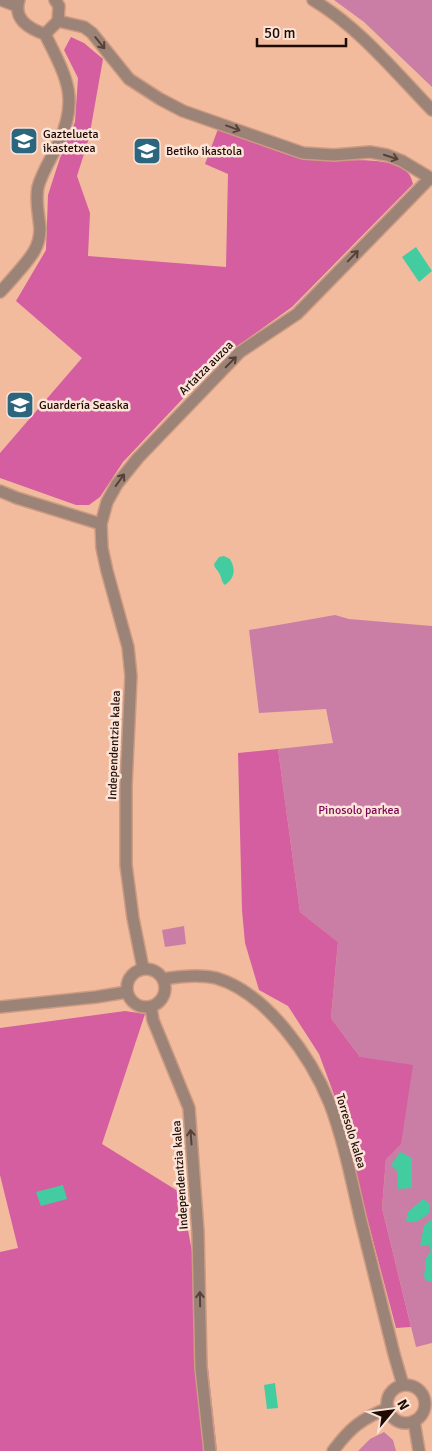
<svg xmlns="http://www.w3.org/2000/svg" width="432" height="1451" viewBox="0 0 432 1451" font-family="Signika,sans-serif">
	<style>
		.green { fill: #cb7ea5 }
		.forest { fill: #d45ea0 }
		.water { fill: #44cca1 }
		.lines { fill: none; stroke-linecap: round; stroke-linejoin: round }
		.minor-casing { stroke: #cd9b82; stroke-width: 14 }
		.minor { stroke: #9b8377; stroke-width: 11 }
		.oneway { stroke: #574137 }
		.labels { text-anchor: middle; stroke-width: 5; stroke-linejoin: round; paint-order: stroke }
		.poi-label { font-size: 12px; fill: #1f0b03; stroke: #fce4d8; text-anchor: start }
		.street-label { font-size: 12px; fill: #1f0b03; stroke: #fce4d8 }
		.park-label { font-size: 12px; fill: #790551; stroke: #fce4d8 }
	</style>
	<rect width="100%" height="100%" fill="#f3bb9e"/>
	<!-- green -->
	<g class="green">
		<polygon points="334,0 432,0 432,87 364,22"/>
		<polygon points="335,615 349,619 432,626 432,1343 416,1347 382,1208 386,1159 360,1057 331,1018 338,942 300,912 278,749 333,743 326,709 259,713 249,630"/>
		<polygon points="184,926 186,944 165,947 162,930"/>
		<polygon points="384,1432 393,1440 396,1451 358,1451 370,1439"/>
	</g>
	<!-- forest -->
	<g class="forest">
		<path d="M71 37 84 43 103 59 89 138 77 176 90 213 88 256 226 267 228 174 205 164 218 129C245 138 272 151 299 158 326 166 389 151 408 173 411 176 412 181 413 184L292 307 232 350 190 391 123 462 100 497 89 505H76L0 478V453L82 358 16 301 46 250 48 195 60 158 75 122 78 78 64 50Z"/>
		<polygon points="278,749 300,912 338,942 331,1018 360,1057 413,1065 401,1144 386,1159 382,1208 411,1327 396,1328 336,1100 319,1054 288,1006 259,990 245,943 242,910 238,753"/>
		<polygon points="125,1011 145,1014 102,1144 181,1193 200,1294 217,1451 0,1451 0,1252 18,1248 0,1175 0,1028"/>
	</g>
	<!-- water -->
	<g class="water">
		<polygon points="416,247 432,271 419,282 402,257"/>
		<path d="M224 556 230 559C236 569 235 578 225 585 221 582 222 577 219 573 217 569 215 569 214 564L219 557Z"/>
		<polygon points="400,1152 412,1158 412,1188 398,1189 397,1171 391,1165"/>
		<polygon points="63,1185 67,1199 41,1206 36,1192"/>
		<path d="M423 1199 430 1204 429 1213C421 1219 416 1225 406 1221L408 1212Z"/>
		<polygon points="432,1219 432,1282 428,1282 424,1277 426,1258 431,1251 429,1245 420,1246 424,1226"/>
		<polygon points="275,1383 278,1408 267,1409 264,1385"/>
	</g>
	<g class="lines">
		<defs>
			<g id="minor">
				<polyline points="1,0 17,6"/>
				<path d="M19 0C13 19 29 29 45 34L58 21 59 6 55 0"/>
				<path d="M313 0C359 27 395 72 432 110"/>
				<polyline points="58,21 84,27 92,33 129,79 160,99 183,111 303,153 334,155 370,152 387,155 402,161 432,179"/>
				<path d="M0 292C7 285 12 279 18 272 29 259 40 248 40 229 39 215 35 201 38 187 42 172 52 157 59 142 80 97 65 75 45 34"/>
				<polyline points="0,491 17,498 101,524"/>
				<polyline points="143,968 133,918 126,865 126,786 131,676 128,647 107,571 102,548 101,524 107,502 117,484 138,458 240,352 297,314 430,178"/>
				<circle cx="146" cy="988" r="19"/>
				<path d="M163 979C181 976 199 974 216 978 267 993 311 1057 330 1104 344 1141 352 1183 361 1221 372 1266 383 1310 394 1354L403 1385"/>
				<polyline points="0,1007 96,997 127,992"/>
				<polyline points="151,1007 153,1020 189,1108 198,1232 201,1368 210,1451"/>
				<circle cx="406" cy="1404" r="19"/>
				<polyline points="414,1421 419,1451"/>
				<path d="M333 1451C350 1428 361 1419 388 1408"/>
			</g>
		</defs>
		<!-- minor casing -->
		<use href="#minor" class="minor-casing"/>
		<!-- minor -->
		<use href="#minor" class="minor"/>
	</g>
	<!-- one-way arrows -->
	<defs><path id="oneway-shaft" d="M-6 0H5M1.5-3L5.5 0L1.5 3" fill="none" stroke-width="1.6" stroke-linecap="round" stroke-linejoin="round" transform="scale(1.25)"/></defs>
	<g class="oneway">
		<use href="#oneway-shaft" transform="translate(100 43) rotate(51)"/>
		<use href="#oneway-shaft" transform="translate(233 128) rotate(20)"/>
		<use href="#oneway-shaft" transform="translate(391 157) rotate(18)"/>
		<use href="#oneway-shaft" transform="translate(353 256) rotate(-46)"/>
		<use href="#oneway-shaft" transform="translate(231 362) rotate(-45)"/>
		<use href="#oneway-shaft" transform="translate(120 480) rotate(-54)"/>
		<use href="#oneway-shaft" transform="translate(191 1137) rotate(-94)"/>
		<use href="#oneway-shaft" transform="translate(200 1299) rotate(-91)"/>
	</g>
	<!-- icons -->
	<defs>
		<symbol id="school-square" viewBox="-11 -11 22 22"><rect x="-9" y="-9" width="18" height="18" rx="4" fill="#2b667e" stroke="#fce4d8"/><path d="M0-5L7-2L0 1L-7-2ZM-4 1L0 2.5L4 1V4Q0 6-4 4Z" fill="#fff"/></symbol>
	</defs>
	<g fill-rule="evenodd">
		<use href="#school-square" x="8" y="125" width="32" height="32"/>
		<use href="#school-square" x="131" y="135" width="32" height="32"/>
		<use href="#school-square" x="4" y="389" width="32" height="32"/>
	</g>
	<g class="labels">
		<!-- poi labels -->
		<g class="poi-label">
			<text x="43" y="138">Gaztelueta<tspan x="43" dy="14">ikastetxea</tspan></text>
			<text x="166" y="155">Betiko ikastola</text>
			<text x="39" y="409">Guardería Seaska</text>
		</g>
		<!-- street labels -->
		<g class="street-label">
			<text transform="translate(206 368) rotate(-45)" y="4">Artatza auzoa</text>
			<text transform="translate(114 745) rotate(-88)" y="4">Independentzia kalea</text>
			<text transform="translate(351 1131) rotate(73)" y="4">Torresolo kalea</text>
			<text transform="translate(180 1175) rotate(-94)" y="4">Independentzia kalea</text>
		</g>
		<!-- park labels -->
		<g class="park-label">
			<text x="359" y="814">Pinosolo parkea</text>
		</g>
	</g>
	<!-- north arrow -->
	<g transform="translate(392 1411) rotate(61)" stroke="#fce4d8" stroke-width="4" paint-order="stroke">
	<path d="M0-4L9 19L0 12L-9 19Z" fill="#1f0b03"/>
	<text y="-8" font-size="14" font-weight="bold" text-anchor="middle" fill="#1f0b03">N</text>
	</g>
	<!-- scale -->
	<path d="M257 38v8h89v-8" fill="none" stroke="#1f0b03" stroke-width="2.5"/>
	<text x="264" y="38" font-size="15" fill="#1f0b03" stroke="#fce4d8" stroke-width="4" paint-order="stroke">50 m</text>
</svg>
